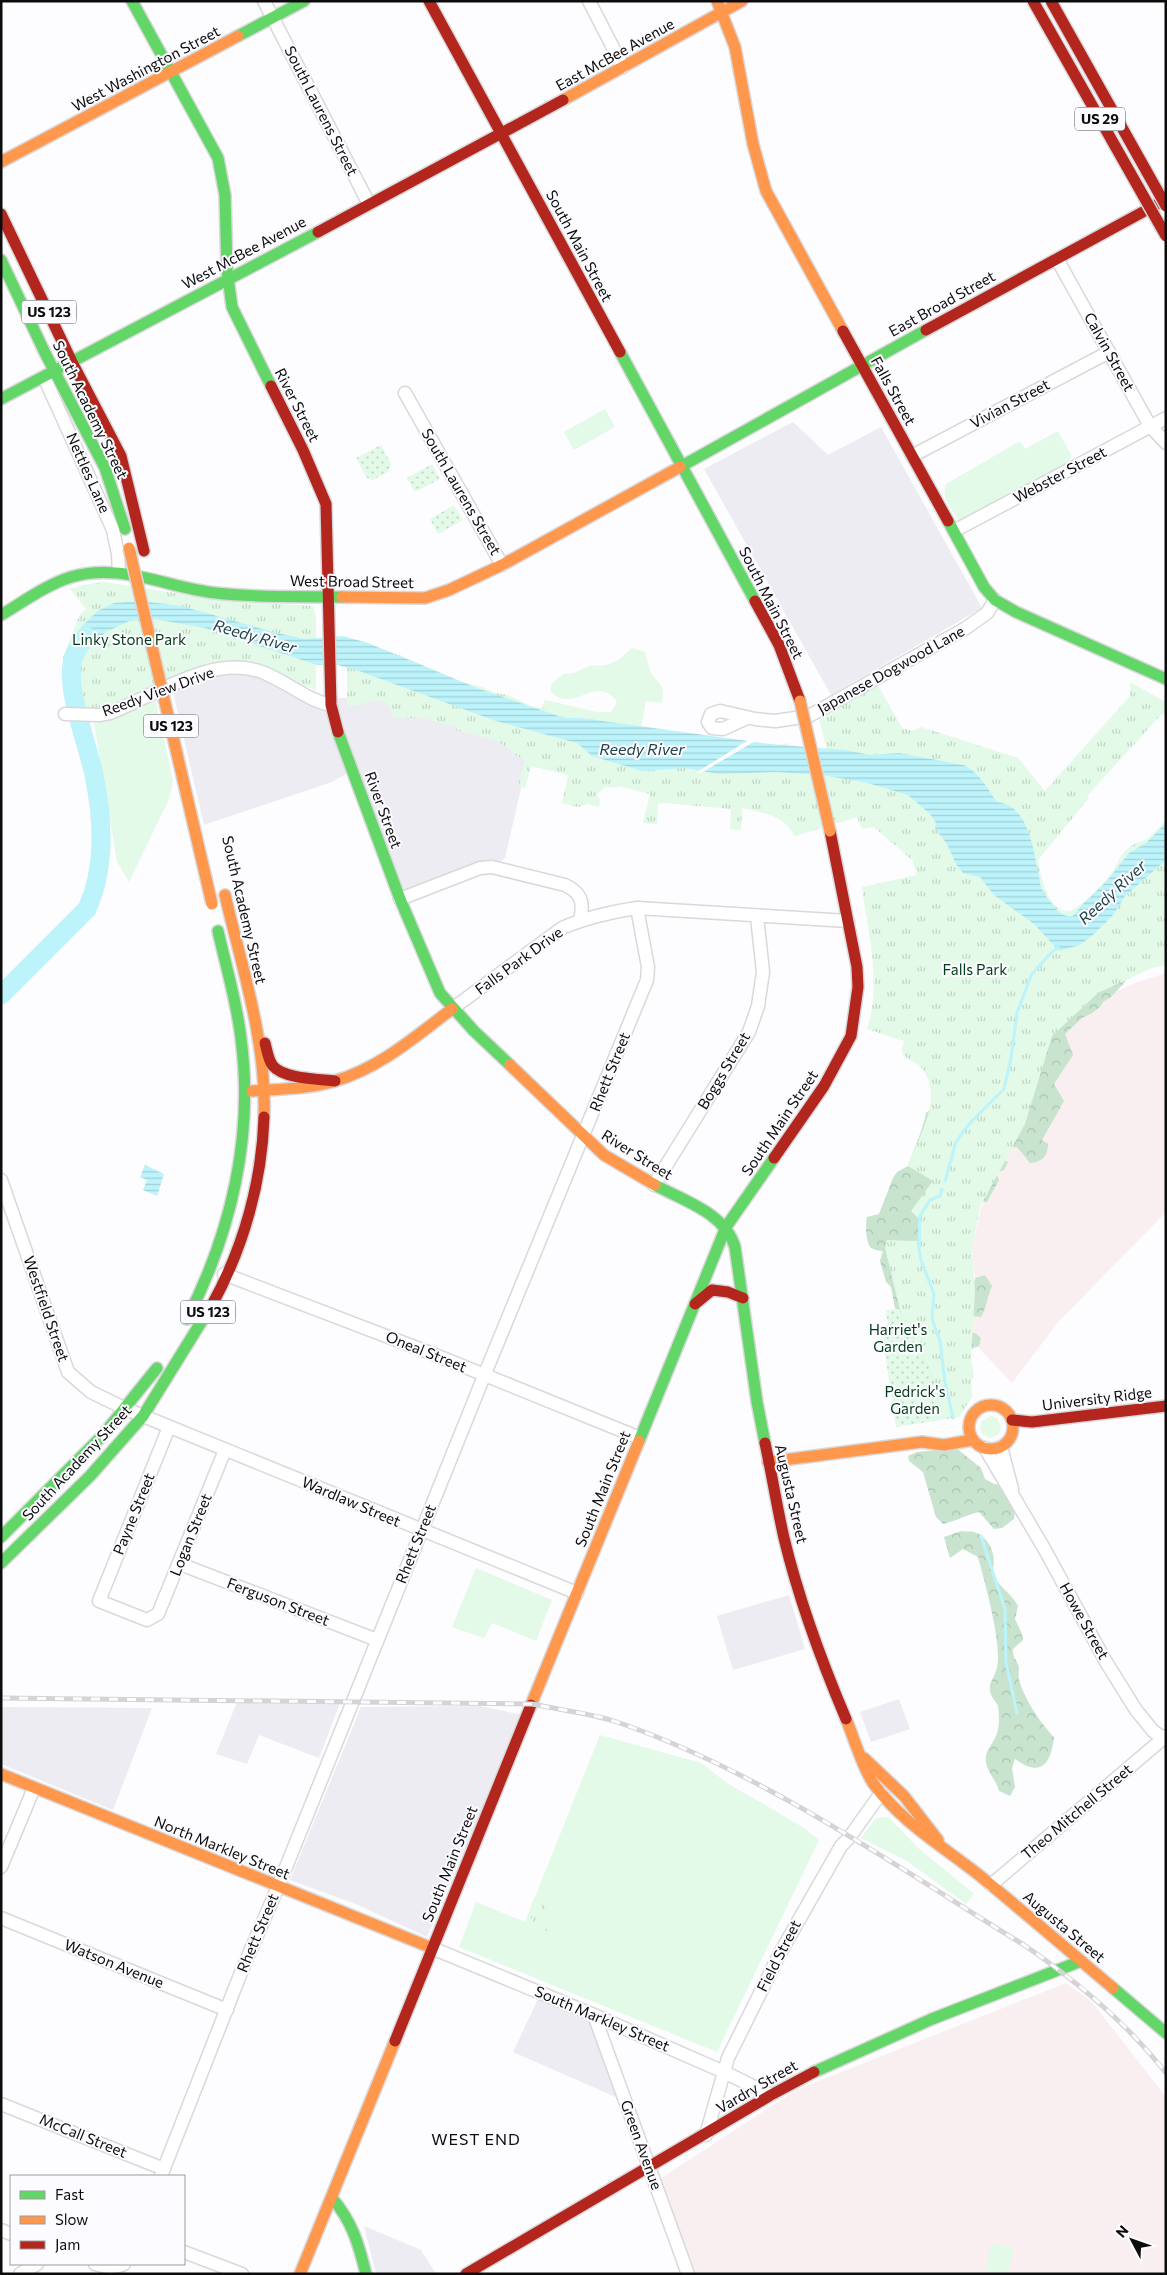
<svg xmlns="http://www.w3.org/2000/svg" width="1167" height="2275" viewBox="0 0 1167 2275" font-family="Commissioner,sans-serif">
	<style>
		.built { fill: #edecf2 }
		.education { fill: #f9eff0 }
		.grass { fill: #e2fae7 }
		.forest { fill: url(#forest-crowns) }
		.park { fill: url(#park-tufts) }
		.garden { fill: url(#garden-dots) }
		.water { fill: url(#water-rules) }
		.pier { fill: #fdfcfe }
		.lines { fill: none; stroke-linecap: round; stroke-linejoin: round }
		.stream { stroke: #bdf3fb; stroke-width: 3 }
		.river { stroke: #bdf3fb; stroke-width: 19 }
		.street-casing { stroke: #d9d8da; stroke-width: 15 }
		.fast-casing { stroke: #d9d8da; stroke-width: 14 }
		.slow-casing { stroke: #d9d8da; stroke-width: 14 }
		.jam-casing { stroke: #d9d8da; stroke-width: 14 }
		.street { stroke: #fff; stroke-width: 12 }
		.fast { stroke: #63d668; stroke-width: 11 }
		.slow { stroke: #ff974d; stroke-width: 11 }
		.jam { stroke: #b3261e; stroke-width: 11 }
		.rail-casing { stroke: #d4d4d5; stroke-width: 5 }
		.rail { stroke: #fcfbff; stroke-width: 3; stroke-dasharray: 9; stroke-linecap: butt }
		.slow-bridge-casing { stroke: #d9d8da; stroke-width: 14; stroke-linecap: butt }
		.jam-bridge-casing { stroke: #d9d8da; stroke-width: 14; stroke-linecap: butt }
		.slow-bridge { stroke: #ff974d; stroke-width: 11 }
		.jam-bridge { stroke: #b3261e; stroke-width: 11 }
		.labels { text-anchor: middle; stroke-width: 4; stroke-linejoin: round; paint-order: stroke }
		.shield { fill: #fcfbff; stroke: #545456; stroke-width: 1 }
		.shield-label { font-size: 14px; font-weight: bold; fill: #0c0c0d }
		.street-label { font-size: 15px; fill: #0c0c0d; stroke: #fcfbff }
		.park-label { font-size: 15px; fill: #003c18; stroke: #fcfbff }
		.water-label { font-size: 16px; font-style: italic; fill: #1f4449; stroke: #fcfbff }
		.neighbourhood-label { font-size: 16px; letter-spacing: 1px; fill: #0c0c0d; stroke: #fcfbff }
	</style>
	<defs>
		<pattern id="forest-crowns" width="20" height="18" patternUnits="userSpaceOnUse" patternTransform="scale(1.25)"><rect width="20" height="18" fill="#c8e4cf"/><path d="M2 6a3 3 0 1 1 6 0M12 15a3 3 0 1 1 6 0" fill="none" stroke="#abc2b1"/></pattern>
		<pattern id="park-tufts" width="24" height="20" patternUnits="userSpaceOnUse" patternTransform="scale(1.25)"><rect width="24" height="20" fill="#e2fae7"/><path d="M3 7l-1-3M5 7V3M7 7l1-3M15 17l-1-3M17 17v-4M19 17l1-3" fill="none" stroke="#c1d5c5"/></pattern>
		<pattern id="garden-dots" width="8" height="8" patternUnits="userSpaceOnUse" patternTransform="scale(1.25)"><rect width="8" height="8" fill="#e2fae7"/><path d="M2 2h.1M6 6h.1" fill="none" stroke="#c1d5c5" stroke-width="1.8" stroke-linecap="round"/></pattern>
		<pattern id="water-rules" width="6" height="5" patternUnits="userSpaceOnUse" patternTransform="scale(1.25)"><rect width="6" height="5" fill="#bdf3fb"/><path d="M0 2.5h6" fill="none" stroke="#a1cfd6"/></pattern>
	</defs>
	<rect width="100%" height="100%" fill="#fdfcfe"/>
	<!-- built -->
	<g class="built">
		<polygon points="793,422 828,455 881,427 982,608 831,695 704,469"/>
		<polygon points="243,664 331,698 372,698 504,741 527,762 505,858 489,870 411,903 360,795 353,770 332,782 204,825 170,679 198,666"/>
		<polygon points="789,1595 805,1649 733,1670 717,1616"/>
		<polygon points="899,1699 910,1729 871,1742 860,1712"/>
		<polygon points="237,1702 340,1703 319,1758 259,1735 247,1764 216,1754"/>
		<polygon points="481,1706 522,1715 427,1937 358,1905 290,1880 361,1707"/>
		<polygon points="1,1707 152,1708 113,1810 1,1764"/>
		<polygon points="538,1999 591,2022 618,2098 513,2052"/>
		<polygon points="364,2226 421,2250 436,2274 376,2274"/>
	</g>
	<!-- education -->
	<g class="education">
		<polygon points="1166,973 1166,1212 1059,1321 1012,1383 971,1340 975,1281 972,1248 981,1208 1012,1147 1039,1084 1045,1054 1090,1004 1134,983"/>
		<polygon points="1066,1983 1091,2001 1166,2097 1166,2274 696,2274 660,2179 796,2090"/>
	</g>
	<!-- grass -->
	<g class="grass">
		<polygon points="605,409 615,427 574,450 564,432"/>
		<path d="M1058 431 1071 455 1070 461 960 523C953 511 940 498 946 484L1020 441 1025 449Z"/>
		<path d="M632 648 645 652 650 671 663 689 662 703 646 701 641 727 565 718 541 709 545 700 597 712H611L617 702C597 672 574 715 551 692V685L563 674 574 673 589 666 606 665 620 659Z"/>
		<polygon points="155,698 173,781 169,799 129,882 117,862 94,723"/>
		<polygon points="991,1416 997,1418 1001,1426 999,1434 990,1438 982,1434 980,1428 982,1421"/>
		<polygon points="476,1568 552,1600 536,1641 492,1623 484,1638 452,1627"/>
		<polygon points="600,1735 701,1763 727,1783 801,1826 819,1840 717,2052 459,1947 476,1902 525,1922"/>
		<polygon points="888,1817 918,1848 974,1894 966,1904 907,1861 861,1838 876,1818"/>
		<polygon points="991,2243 1014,2248 1008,2274 985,2274"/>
	</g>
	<!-- forest -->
	<g class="forest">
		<path d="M1126 975 1125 982 1111 997 1103 1002 1100 1007 1092 1013 1082 1018 1065 1034 1073 1055 1054 1084 1064 1101 1042 1140 1048 1144C1048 1156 1042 1162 1030 1163L1017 1147 1005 1148 1002 1160 1008 1162 1004 1170 996 1173 999 1180 987 1202 962 1199 973 1283 976 1278 985 1275 992 1286C987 1297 987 1307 981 1317L972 1316 970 1333H975L981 1338 979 1346 955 1355 956 1416 934 1421 940 1407 895 1308 891 1287 886 1282 880 1261 883 1251C879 1251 875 1250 871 1248 866 1244 865 1224 867 1217L879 1214 893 1178 897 1172 908 1166C914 1148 922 1133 926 1113L1021 1032Z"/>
		<path d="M956 1448 981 1468 985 1479 994 1484 1002 1485 1015 1509 1014 1519 1002 1528 994 1529 979 1512C966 1515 956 1521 943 1524L936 1517 923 1472 909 1461 908 1456 917 1452Z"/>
		<path d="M961 1531C965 1532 970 1531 974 1532 989 1536 998 1557 992 1571 999 1589 1010 1591 1018 1606L1015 1619 1022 1634 1023 1640 1013 1649C1012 1657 1017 1660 1019 1667 1019 1671 1018 1675 1019 1679 1023 1697 1041 1724 1054 1737 1051 1764 1041 1778 1015 1759L1012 1768 1015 1787 1010 1796 999 1791C997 1781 987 1772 986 1762 984 1750 994 1744 997 1733 1000 1724 999 1714 998 1705 980 1684 997 1682 998 1660 999 1633 985 1583 978 1557L963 1549 950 1558 944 1537Z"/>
	</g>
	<!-- park -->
	<g class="park">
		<polygon points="104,582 220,600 313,606 316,617 316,690 243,664 198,666 129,698 95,710 66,707 63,657 80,614 86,609 70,589 84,585"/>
		<path d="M347 637 402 656 444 674 451 679 482 687 495 693 508 695 531 706 548 709 562 715 774 746 788 743 789 748 828 754 818 715 875 680 902 728 913 731 921 727 1018 758 1045 791 1130 696V682L1166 702V712L1160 716 1087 796 1089 798 1038 860C1040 874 1049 915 1070 911 1079 909 1104 883 1110 875 1116 868 1118 859 1124 852 1130 844 1139 843 1147 839 1154 835 1159 826 1166 820V965L1152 968 1098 993 1052 1036 1025 1124 980 1207 972 1248 975 1292 971 1357 974 1377 971 1381 972 1397 959 1417 934 1421 940 1407 929 1367 914 1343V1335L907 1321 902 1318 885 1248 887 1240 918 1241V1218L911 1211 933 1181 908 1166C918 1137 943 1101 924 1071 918 1062 910 1061 903 1055L902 1049 904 1041 867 1029C882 982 868 934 862 887L917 875 913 861 874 827 862 829 857 817 795 836C783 815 764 813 742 808L741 830 730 829 731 809 664 803 658 804 657 824 643 823 650 794 618 786 617 788 606 787 597 794 600 800 599 807 588 804 578 807 562 803 568 775 531 766 525 788 518 786 525 759 512 754 513 751 495 740 455 730 456 727 423 718H393C387 685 364 710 347 705Z"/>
		<polygon points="534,1898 542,1901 555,1926 547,1931 535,1926 529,1912"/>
	</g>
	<!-- garden -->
	<g class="garden">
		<polygon points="381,445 391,464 389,471 373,480 367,478 356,458"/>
		<polygon points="432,464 440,479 415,492 407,478"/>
		<polygon points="454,505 463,520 438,534 430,519"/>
		<polygon points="899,1309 902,1317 912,1326 914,1343 929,1367 940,1407 934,1421 896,1427 882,1333 888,1325 886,1310"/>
	</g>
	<!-- water -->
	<g class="water">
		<path d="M142 601 181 606 277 633 305 639 343 636 368 643 477 688 564 718H581L770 744 845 750 870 755 899 753 963 765C978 770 988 790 997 802 1030 806 1033 851 1039 876 1040 881 1040 887 1043 891 1045 896 1049 900 1052 904 1058 912 1062 917 1073 916L1083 904 1106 882 1129 853 1146 843 1166 823V860L1125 896 1114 914 1094 934 1080 945 1059 951 1034 924 994 895 980 877 963 873 956 864 947 844 935 828 936 823 930 814 908 795 868 783 822 775 776 772 719 774 685 768 642 771 592 756 577 743 496 721 359 671 338 665H317L205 628 154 619 129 621 106 632 74 656 72 643 83 625 98 611 114 603Z"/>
		<polygon points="145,1165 164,1174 157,1196 143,1190 147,1180 140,1177"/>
	</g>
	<!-- pier -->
	<polygon class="pier" points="750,739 757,740 701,773 697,772"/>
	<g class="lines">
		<!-- stream -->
		<g class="stream">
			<polyline points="945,1181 956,1142 969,1124 1004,1089 1011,1058 1017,1013 1029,981 1032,974 1049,955 1058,947"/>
			<polyline points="942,1189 940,1196 930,1200 920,1216 919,1249 921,1260 934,1294 932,1319 940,1341 945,1382 953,1418"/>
			<polyline points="981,1536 1005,1609 1006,1662 1017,1713"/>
		</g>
		<!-- river -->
		<path class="river" d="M1 995 87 909C106 867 103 820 94 775 88 745 63 683 74 656 77 649 82 642 86 636"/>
		<defs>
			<g id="street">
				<polyline points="264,1 369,204"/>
				<polyline points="589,1 623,67"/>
				<polyline points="1057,259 1150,426 1166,443"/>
				<polyline points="44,377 113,530 118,554 119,573"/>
				<polyline points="405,393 502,565"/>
				<polyline points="912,456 1109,352"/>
				<polyline points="954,531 1166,418"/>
				<path d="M65 714 99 715 110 713C156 695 212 654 262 672 286 681 306 700 331 705"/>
				<polyline points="747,718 723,729 712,728 708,722 711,714 720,711 755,719 775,721 809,716 966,628 987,613 995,600"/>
				<path d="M400 899 480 868 492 867 565 885C582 893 584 903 580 920"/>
				<path d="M452 1009 562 928C587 917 611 912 637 908L848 921"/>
				<polyline points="1,1180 68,1372 91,1392 126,1409 577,1593"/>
				<polyline points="654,1185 749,1032 758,1006 763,972 757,917"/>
				<polyline points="224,1274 433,1354 640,1438"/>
				<polyline points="169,1427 99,1601 147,1620 158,1614 225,1450"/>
				<polyline points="1001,1447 1012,1489"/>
				<polyline points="985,1448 1045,1550 1106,1662 1136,1710 1153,1731 1166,1740"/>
				<polyline points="180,1564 377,1640"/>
				<polyline points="1,1867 34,1788"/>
				<polyline points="991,1885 1166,1736"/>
				<polyline points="1,1918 227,2010"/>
				<polyline points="432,1948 594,2015 724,2072 771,2095"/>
				<polyline points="594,2015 688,2274"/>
				<polyline points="1,2104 164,2169"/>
				<polyline points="706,2135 728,2058 779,1955 841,1846 849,1838 881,1793"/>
				<polyline points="161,2176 242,1970 278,1887 484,1376 647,980 648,967 637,908"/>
				<polyline points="1,2230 11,2234"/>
				<polyline points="184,2252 242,2274"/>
				<path d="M95 2264C105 2267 114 2269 124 2264"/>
				<polyline points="20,2274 37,2264"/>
			</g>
			<g id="fast">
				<polyline points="132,1 218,158 225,195 227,270 232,307 271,386"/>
				<polyline points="238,36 304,1"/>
				<polyline points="1,260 45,353 105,468 125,529"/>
				<polyline points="620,352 755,601"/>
				<polyline points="1,399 318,232"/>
				<polyline points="680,467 926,330"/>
				<polyline points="948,521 984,587 995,600 1016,612 1166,679"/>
				<path d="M1 615C23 602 46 585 71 577 120 562 168 588 216 593 258 598 300 596 342 597"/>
				<polyline points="338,732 400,899 440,993 474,1031 510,1065"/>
				<path d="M655 1185C684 1201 725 1213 735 1247L757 1402 765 1443"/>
				<path d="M187 1319C231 1233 254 1136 241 1039 237 1002 226 967 218 931"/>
				<polyline points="639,1441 726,1227 774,1158"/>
				<polyline points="1,1537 103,1435 157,1368"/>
				<polyline points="1,1563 90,1476 143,1416 213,1303"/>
				<polyline points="1113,1988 1166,2033"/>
				<polyline points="814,2072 932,2019 1081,1961"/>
				<path d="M332 2198C352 2221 359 2245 366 2274"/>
			</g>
			<g id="slow">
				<polyline points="717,1 735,47 753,144 766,191 843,331"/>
				<polyline points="563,100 742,1"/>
				<polyline points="1,162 238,36"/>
				<polyline points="342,597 425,598 449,590 502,565 680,467"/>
				<path d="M225 895C242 968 267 1042 264 1117"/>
				<polyline points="510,1065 604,1155 655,1185"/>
				<path d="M252 1091C280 1089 309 1089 335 1081 380 1068 416 1036 452 1009"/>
				<circle cx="991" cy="1427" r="22"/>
				<polyline points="768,1462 922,1442 944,1445 972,1440"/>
				<polyline points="531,1705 639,1441"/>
				<path d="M846 1719C854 1738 862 1766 873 1783 901 1822 941 1845 979 1875 1024 1912 1068 1950 1113 1988"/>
				<polyline points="864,1758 904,1796 938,1840"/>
				<polyline points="1,1774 432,1948"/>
				<polyline points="300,2274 395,2041"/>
			</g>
			<g id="jam">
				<polyline points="429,1 620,352"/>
				<polyline points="1,214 72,362 121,456 144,551"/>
				<polyline points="318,232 563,100"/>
				<polyline points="926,330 1163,201"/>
				<polyline points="843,331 948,521"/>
				<polyline points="271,386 303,450 326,504 331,705 338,732"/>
				<polyline points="755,601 779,645 800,701"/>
				<path d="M265 1043C267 1050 268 1060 273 1066 284 1079 319 1079 335 1081"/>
				<polyline points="774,1158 824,1086 851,1036 858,987 857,967 830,831"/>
				<path d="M213 1303C244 1246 262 1181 264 1117"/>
				<polyline points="695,1304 712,1290 728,1292 743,1298"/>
				<polyline points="1012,1420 1032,1422 1166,1406"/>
				<path d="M765 1443C772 1475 777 1507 784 1538 799 1600 821 1660 846 1719"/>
				<polyline points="395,2041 531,1705"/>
				<polyline points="466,2274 771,2095 814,2072"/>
			</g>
		</defs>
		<!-- street casing -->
		<use href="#street" class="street-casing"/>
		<!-- fast casing -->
		<use href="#fast" class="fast-casing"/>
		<!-- slow casing -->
		<use href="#slow" class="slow-casing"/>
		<!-- jam casing -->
		<use href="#jam" class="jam-casing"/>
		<!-- street -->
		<use href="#street" class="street"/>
		<!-- fast -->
		<use href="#fast" class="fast"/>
		<!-- slow -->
		<use href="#slow" class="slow"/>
		<!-- jam -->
		<use href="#jam" class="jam"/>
		<defs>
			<path id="rail" d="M1 1698 532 1704C560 1710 590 1713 617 1722 762 1772 894 1865 1024 1945 1078 1982 1126 2022 1166 2073"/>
		</defs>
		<!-- rail casing -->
		<use href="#rail" class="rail-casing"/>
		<!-- rail -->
		<use href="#rail" class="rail"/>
		<defs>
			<g id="slow-bridge">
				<polyline points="129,548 212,904"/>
				<polyline points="800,701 830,831"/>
			</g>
			<g id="jam-bridge">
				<polyline points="1033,1 1166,236"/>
				<polyline points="1051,1 1166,206"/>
			</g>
		</defs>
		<!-- slow-bridge casing -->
		<use href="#slow-bridge" class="slow-bridge-casing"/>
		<!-- jam-bridge casing -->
		<use href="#jam-bridge" class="jam-bridge-casing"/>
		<!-- slow-bridge -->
		<use href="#slow-bridge" class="slow-bridge"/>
		<!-- jam-bridge -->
		<use href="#jam-bridge" class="jam-bridge"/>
	</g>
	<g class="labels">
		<!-- shield labels -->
		<g class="shield">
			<rect x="1075" y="107.5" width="50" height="23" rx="4"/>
			<rect x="21.5" y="300.5" width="55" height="23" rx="4"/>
			<rect x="143.5" y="714.5" width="55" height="23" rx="4"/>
			<rect x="180.5" y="1300.5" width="55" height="23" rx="4"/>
		</g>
		<g class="shield-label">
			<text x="1100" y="124">US 29</text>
			<text x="49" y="317">US 123</text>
			<text x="171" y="731">US 123</text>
			<text x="208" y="1317">US 123</text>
		</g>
		<!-- street labels -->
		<g class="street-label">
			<text transform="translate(615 55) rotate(-29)" y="5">East McBee Avenue</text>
			<text transform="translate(146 69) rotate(-28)" y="5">West Washington Street</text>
			<text transform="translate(321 111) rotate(63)" y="5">South Laurens Street</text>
			<text transform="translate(579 246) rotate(62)" y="5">South Main Street</text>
			<text transform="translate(244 253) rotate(-28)" y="5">West McBee Avenue</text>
			<text transform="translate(942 304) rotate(-29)" y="5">East Broad Street</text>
			<text transform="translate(1109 352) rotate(61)" y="5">Calvin Street</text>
			<text transform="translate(893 391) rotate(61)" y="5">Falls Street</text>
			<text transform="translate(1010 404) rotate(-28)" y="5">Vivian Street</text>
			<text transform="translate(297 405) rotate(63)" y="5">River Street</text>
			<text transform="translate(90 410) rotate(64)" y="5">South Academy Street</text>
			<text transform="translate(88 473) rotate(66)" y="5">Nettles Lane</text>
			<text transform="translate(1060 475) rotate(-28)" y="5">Webster Street</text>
			<text transform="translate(461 492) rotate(60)" y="5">South Laurens Street</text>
			<text transform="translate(352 582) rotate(1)" y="5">West Broad Street</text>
			<text transform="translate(771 603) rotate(63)" y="5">South Main Street</text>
			<text transform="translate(891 670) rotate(-29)" y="5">Japanese Dogwood Lane</text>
			<text transform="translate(158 692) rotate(-20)" y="5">Reedy View Drive</text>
			<text transform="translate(383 810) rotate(70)" y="5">River Street</text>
			<text transform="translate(244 910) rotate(77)" y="5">South Academy Street</text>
			<text transform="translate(519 961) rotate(-36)" y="5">Falls Park Drive</text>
			<text transform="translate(724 1071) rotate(-59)" y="5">Boggs Street</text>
			<text transform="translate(610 1072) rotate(-68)" y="5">Rhett Street</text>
			<text transform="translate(780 1123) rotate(-56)" y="5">South Main Street</text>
			<text transform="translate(637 1155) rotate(32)" y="5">River Street</text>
			<text transform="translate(46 1309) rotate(71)" y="5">Westfield Street</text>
			<text transform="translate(426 1352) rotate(22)" y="5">Oneal Street</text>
			<text transform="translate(1097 1399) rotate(-7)" y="5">University Ridge</text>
			<text transform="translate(77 1463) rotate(-47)" y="5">South Academy Street</text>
			<text transform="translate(603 1489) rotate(-68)" y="5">South Main Street</text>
			<text transform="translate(791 1494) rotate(77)" y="5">Augusta Street</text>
			<text transform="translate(351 1502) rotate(23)" y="5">Wardlaw Street</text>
			<text transform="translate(134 1514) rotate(-68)" y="5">Payne Street</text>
			<text transform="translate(191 1535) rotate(-68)" y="5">Logan Street</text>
			<text transform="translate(416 1544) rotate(-68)" y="5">Rhett Street</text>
			<text transform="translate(278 1602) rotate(21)" y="5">Ferguson Street</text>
			<text transform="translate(1084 1621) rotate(61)" y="5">Howe Street</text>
			<text transform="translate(1077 1812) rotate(-40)" y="5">Theo Mitchell Street</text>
			<text transform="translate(222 1848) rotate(22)" y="5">North Markley Street</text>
			<text transform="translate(450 1864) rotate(-68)" y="5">South Main Street</text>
			<text transform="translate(1064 1927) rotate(40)" y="5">Augusta Street</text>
			<text transform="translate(258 1933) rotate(-67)" y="5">Rhett Street</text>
			<text transform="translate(779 1956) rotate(-63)" y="5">Field Street</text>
			<text transform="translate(114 1964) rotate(22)" y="5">Watson Avenue</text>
			<text transform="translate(602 2019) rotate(23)" y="5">South Markley Street</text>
			<text transform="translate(757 2087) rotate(-30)" y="5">Vardry Street</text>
			<text transform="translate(83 2136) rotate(22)" y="5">McCall Street</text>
			<text transform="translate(641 2145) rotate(70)" y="5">Green Avenue</text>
		</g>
		<!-- park labels -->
		<g class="park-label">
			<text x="129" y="645">Linky Stone Park</text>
			<text x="975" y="975">Falls Park</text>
			<text x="898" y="1335">Harriet's<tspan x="898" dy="17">Garden</tspan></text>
			<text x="915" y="1397">Pedrick's<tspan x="915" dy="17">Garden</tspan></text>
		</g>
		<!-- water labels -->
		<g class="water-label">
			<text transform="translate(255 636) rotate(16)" y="6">Reedy River</text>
			<text x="642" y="755">Reedy River</text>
			<text transform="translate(1112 892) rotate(-43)" y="6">Reedy River</text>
		</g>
		<!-- neighbourhood labels -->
		<g class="neighbourhood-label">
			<text x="476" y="2145">WEST END</text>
		</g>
	</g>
	<!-- border -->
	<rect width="1167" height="2275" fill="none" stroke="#0c0c0d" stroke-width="5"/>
	<!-- legend -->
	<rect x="10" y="2175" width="175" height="90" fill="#fcfbff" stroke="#9c9b9e"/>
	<rect x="20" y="2191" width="25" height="8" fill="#63d668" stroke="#9c9b9e"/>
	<text x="55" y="2200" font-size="15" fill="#0c0c0d">Fast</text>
	<rect x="20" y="2216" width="25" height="8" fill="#ff974d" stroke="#9c9b9e"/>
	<text x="55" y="2225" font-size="15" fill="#0c0c0d">Slow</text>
	<rect x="20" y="2241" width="25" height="8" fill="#b3261e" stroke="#9c9b9e"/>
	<text x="55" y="2250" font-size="15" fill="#0c0c0d">Jam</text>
	<!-- north arrow -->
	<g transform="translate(1132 2240) rotate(311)" stroke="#fcfbff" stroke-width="4" paint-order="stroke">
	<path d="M0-4L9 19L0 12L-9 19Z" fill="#0c0c0d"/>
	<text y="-8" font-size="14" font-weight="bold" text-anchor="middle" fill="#0c0c0d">N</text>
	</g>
</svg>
